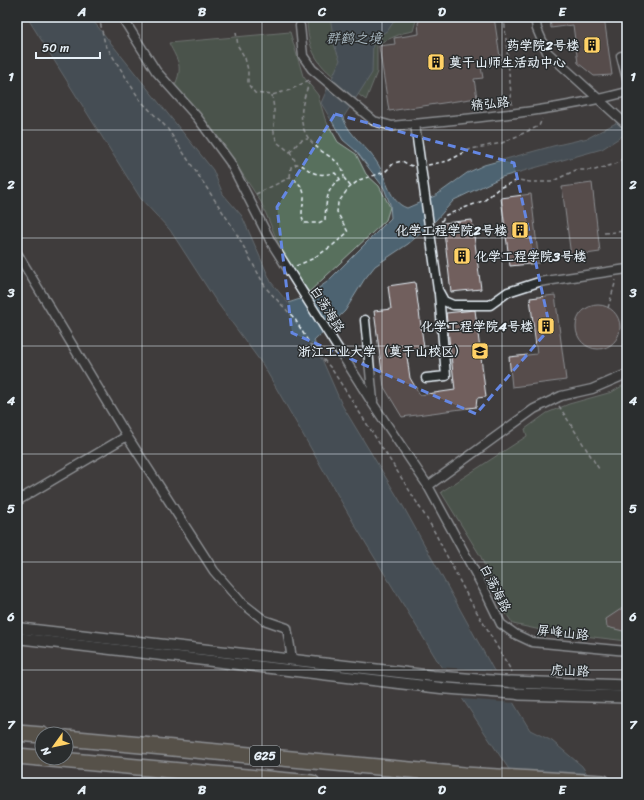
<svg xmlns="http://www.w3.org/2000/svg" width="644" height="800" viewBox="0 0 644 800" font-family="Sriracha,'LXGW WenKai TC',sans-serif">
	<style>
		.green { fill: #58705d; stroke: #a0b0aa }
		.water { fill: #4d6471; stroke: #8b9ca7 }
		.pier { fill: #3f3c3c }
		.building { fill: #715e5d; stroke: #e8f1f8 }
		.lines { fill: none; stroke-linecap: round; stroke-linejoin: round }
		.minor-casing { stroke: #e8f1f8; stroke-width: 11 }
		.tertiary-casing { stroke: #e8f1f8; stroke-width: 13 }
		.secondary-casing { stroke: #e8f1f8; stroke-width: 14 }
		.motorway-casing { stroke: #e8f1f8; stroke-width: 18 }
		.path { stroke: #e8f1f8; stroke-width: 1.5; stroke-dasharray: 4 3; stroke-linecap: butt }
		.minor { stroke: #2a2d2e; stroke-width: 8 }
		.tertiary { stroke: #2a2d2e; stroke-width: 10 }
		.secondary { stroke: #2a2d2e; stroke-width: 11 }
		.motorway { stroke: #726b5a; stroke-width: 15 }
		.marked { fill: none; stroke: #6487e3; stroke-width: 3; stroke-dasharray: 8 5; stroke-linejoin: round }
		.grid { fill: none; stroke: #e8f1f8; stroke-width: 1; stroke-opacity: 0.55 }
		.labels { text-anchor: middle; stroke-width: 3; stroke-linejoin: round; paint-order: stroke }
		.shield { fill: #2a2d2e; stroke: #afb6bb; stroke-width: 1 }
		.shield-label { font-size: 12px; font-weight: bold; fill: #e8f1f8 }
		.poi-label { font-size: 13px; font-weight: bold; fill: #e8f1f8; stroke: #2a2d2e; text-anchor: end }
		.street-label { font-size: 13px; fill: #e8f1f8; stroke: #2a2d2e }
		.water-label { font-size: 14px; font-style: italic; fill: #aab9c2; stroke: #2a2d2e }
		.neatline { fill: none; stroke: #e8f1f8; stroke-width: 1.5 }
		.grid-label { font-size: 13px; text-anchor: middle; font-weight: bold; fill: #e8f1f8 }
	</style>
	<rect width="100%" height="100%" fill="#3f3c3c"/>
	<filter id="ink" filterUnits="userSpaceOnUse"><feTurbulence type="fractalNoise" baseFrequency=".025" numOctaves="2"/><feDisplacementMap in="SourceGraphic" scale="8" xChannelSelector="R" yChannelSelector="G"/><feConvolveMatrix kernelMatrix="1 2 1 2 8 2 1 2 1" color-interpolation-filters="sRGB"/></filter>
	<g filter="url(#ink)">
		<!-- green -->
		<g class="green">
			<path d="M307 17H417L413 31 403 33 377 44V72L366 100C331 74 307 66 307 17Z"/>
			<path d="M290 32 303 76 318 95 325 119 338 142 356 154 366 174 379 186 390 207 386 220 309 292 285 259 261 202 222 143 174 87C184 66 178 62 169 43Z"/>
			<polygon points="627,383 627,641 550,632 513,624 500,604 481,557 441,492 527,436 525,429 547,413 569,404 612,392"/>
		</g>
		<!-- water -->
		<path class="water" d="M29 17H90L213 170 223 194 242 216 271 282 288 303 306 297 327 282 391 218 390 204 384 188 356 151 343 140 321 103 340 60 335 47 330 17H397L388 30 373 40 372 73 343 118C350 137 368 147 378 164 387 179 389 202 407 208L435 196 467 173 484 165 553 146 588 138 627 117V133L602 149 502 177 454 200 436 220 408 244 375 266 364 280 345 311 314 341 342 405 403 506 493 669 530 730 552 741 582 766 593 783H518L440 665 356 527 263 365 216 301 170 230 141 199 30 22Z"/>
		<!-- pier -->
		<polygon class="pier" points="439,667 497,671 516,703 461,699"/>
		<!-- building -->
		<g class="building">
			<polygon points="421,17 494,17 500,57 491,58 492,65 481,67 483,78 474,79 477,98 389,111 379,46 395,44 394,38 419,34 418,23"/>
			<polygon points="550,17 604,17 612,75 594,76 578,63 573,25 551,28"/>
			<polygon points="592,183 600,252 571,256 562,187"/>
			<polygon points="531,194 539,263 510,266 501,198"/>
			<polygon points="472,220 481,289 451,292 443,223"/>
			<polygon points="415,282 424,348 406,350 410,378 420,395 455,390 446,313 475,310 486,397 477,398 476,407 402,417 384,387 374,311 391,309 388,286"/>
			<polygon points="555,295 566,380 512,387 509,357 537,354 530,298"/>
			<circle cx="598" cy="327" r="22"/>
			<polygon points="627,605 627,632 607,627 606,619"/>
		</g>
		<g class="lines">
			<defs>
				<g id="minor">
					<polyline points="122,17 156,71 197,117 230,162 271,242 373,404 428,486 484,589 501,624 515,634 532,642 627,651"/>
					<polyline points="535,17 537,29 547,52 627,125"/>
					<path d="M300 26 303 56 312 69 374 121 392 126C470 118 550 113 627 92"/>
					<polyline points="621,56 627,79"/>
					<polyline points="415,124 438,290 444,301 453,305 490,305 508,292 539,282 627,269"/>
					<polyline points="17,253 127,436 214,571 241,602 264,620 287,628 292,659"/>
					<polyline points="365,320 373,401"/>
					<polyline points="426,378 446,376 439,294"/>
					<polyline points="428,486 534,409 561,396 592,389 627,374"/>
					<polyline points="17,501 127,436"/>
				</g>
				<g id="tertiary">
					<polyline points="17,628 433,676 511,682"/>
					<polyline points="17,638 441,688 519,694"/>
				</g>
				<g id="secondary">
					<polyline points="511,682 627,686"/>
					<polyline points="519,694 627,697"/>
				</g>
				<g id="motorway">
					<polyline points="17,733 42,735"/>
					<polyline points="66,738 464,775 603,783"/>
					<polyline points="17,756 312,783"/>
				</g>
			</defs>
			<!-- minor casing -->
			<use href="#minor" class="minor-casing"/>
			<!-- tertiary casing -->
			<use href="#tertiary" class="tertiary-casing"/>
			<!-- secondary casing -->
			<use href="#secondary" class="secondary-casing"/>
			<!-- motorway casing -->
			<use href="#motorway" class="motorway-casing"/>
			<!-- path -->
			<g class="path">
				<polyline points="99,17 105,44 140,100 167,128 234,229 266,288 295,319 309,343 331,368 406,485 432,527 468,597 512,672"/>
				<polyline points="504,17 512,105"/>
				<polyline points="236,32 238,46 245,58 248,70 248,84 255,93 272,95 290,90 311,79"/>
				<path d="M310 81C298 112 295 134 326 154 336 161 343 165 344 177"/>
				<polyline points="272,95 274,109 274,134 278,143 290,152 297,164"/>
				<path d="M290 152C297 146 298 139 308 139"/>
				<polyline points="428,165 448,161 471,149 502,143 539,126 542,119"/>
				<path d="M290 177 291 167 297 164C304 165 306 169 312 172 319 176 328 174 335 173L340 179"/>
				<path d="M256 194 291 177C316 195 296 204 304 223H318L325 220C326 204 326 183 344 178L351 187"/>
				<polyline points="437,227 446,215 485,200 499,188 518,180 530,182 551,182 576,170 595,170 618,163 627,154"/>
				<polyline points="604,233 627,231"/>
				<polyline points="296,266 312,259 332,246 348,232 337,212 338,203 348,189 359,180 385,172 394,163 402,161 409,165 413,166"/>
				<polyline points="608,308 616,280"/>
				<polyline points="559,406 599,469"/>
			</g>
			<!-- minor -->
			<use href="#minor" class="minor"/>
			<!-- tertiary -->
			<use href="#tertiary" class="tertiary"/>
			<!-- secondary -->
			<use href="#secondary" class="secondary"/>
			<!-- motorway -->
			<use href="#motorway" class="motorway"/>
		</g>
	</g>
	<!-- marked area -->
	<path d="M0 0H644V800H0ZM335 114 514 163 550 328 476 414 292 333 277 207Z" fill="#3f3c3c" fill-opacity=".55" fill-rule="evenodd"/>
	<path class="marked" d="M335 114 514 163 550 328 476 414 292 333 277 207Z"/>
	<!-- grid -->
	<path class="grid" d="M142 17V783M262 17V783M382 17V783M502 17V783M17 130H627M17 238H627M17 346H627M17 454H627M17 562H627M17 670H627"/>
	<!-- icons -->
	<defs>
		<symbol id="building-square" viewBox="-11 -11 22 22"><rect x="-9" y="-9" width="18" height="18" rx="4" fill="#ffd166" stroke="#2a2d2e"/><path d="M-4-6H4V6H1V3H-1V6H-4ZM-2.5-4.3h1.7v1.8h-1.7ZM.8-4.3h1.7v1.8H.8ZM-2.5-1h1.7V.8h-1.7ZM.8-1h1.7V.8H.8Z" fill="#111"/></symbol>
		<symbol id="university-square" viewBox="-11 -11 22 22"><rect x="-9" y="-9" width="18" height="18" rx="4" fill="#ffd166" stroke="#2a2d2e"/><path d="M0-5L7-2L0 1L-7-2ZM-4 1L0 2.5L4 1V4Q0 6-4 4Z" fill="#111"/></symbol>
	</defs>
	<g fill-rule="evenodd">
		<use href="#building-square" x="582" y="35" width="20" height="20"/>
		<use href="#building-square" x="426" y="52" width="20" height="20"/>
		<use href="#building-square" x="510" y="220" width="20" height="20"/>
		<use href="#building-square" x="452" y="246" width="20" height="20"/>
		<use href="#building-square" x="536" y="316" width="20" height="20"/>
		<use href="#university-square" x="470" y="341" width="20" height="20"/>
	</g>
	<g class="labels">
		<!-- shield labels -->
		<rect class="shield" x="250" y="746" width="30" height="20" rx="3"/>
		<g class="shield-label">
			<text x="265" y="760">G25</text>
		</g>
		<!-- poi labels -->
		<g class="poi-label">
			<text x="579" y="50">药学院2号楼</text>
			<text x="449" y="67" text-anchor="start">莫干山师生活动中心</text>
			<text x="507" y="235">化学工程学院2号楼</text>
			<text x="475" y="261" text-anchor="start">化学工程学院3号楼</text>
			<text x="533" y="331">化学工程学院4号楼</text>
			<text x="467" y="356">浙江工业大学（莫干山校区）</text>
		</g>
		<!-- street labels -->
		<g class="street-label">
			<text transform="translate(490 103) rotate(-6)" y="5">精弘路</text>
			<text transform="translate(328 309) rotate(58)" y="5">白荡海路</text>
			<text transform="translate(496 588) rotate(63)" y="5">白荡海路</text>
			<text transform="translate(563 632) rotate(6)" y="5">屏峰山路</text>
			<text transform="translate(570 670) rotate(2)" y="5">虎山路</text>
		</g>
		<!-- water labels -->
		<g class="water-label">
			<text x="354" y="43">群鹤之境</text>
		</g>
	</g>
	<!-- margin -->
	<rect width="644" height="800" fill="none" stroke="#2a2d2e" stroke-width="44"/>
	<!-- north arrow -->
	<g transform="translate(54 746) rotate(237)"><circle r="19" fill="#2a2d2e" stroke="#767b7f"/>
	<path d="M0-3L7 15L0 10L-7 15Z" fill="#ffd166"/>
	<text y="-6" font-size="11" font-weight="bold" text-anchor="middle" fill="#e8f1f8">N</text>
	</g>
	<!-- scale -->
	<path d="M36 52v6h64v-6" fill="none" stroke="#e8f1f8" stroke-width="2"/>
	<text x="42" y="52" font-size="12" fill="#e8f1f8" stroke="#2a2d2e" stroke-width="3" paint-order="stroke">50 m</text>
	<rect x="22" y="22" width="600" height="756" class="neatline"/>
	<g class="grid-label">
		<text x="82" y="16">A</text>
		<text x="202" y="16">B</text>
		<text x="322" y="16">C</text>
		<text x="442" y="16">D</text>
		<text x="562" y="16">E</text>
		<text x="11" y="81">1</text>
		<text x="633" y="81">1</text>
		<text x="11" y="189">2</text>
		<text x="633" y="189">2</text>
		<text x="11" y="297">3</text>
		<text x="633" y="297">3</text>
		<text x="11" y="405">4</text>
		<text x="633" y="405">4</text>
		<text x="11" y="513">5</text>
		<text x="633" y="513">5</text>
		<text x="11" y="621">6</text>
		<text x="633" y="621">6</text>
		<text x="11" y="729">7</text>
		<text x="633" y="729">7</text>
		<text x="82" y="794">A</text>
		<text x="202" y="794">B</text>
		<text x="322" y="794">C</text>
		<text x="442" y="794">D</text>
		<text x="562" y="794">E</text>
	</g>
</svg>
